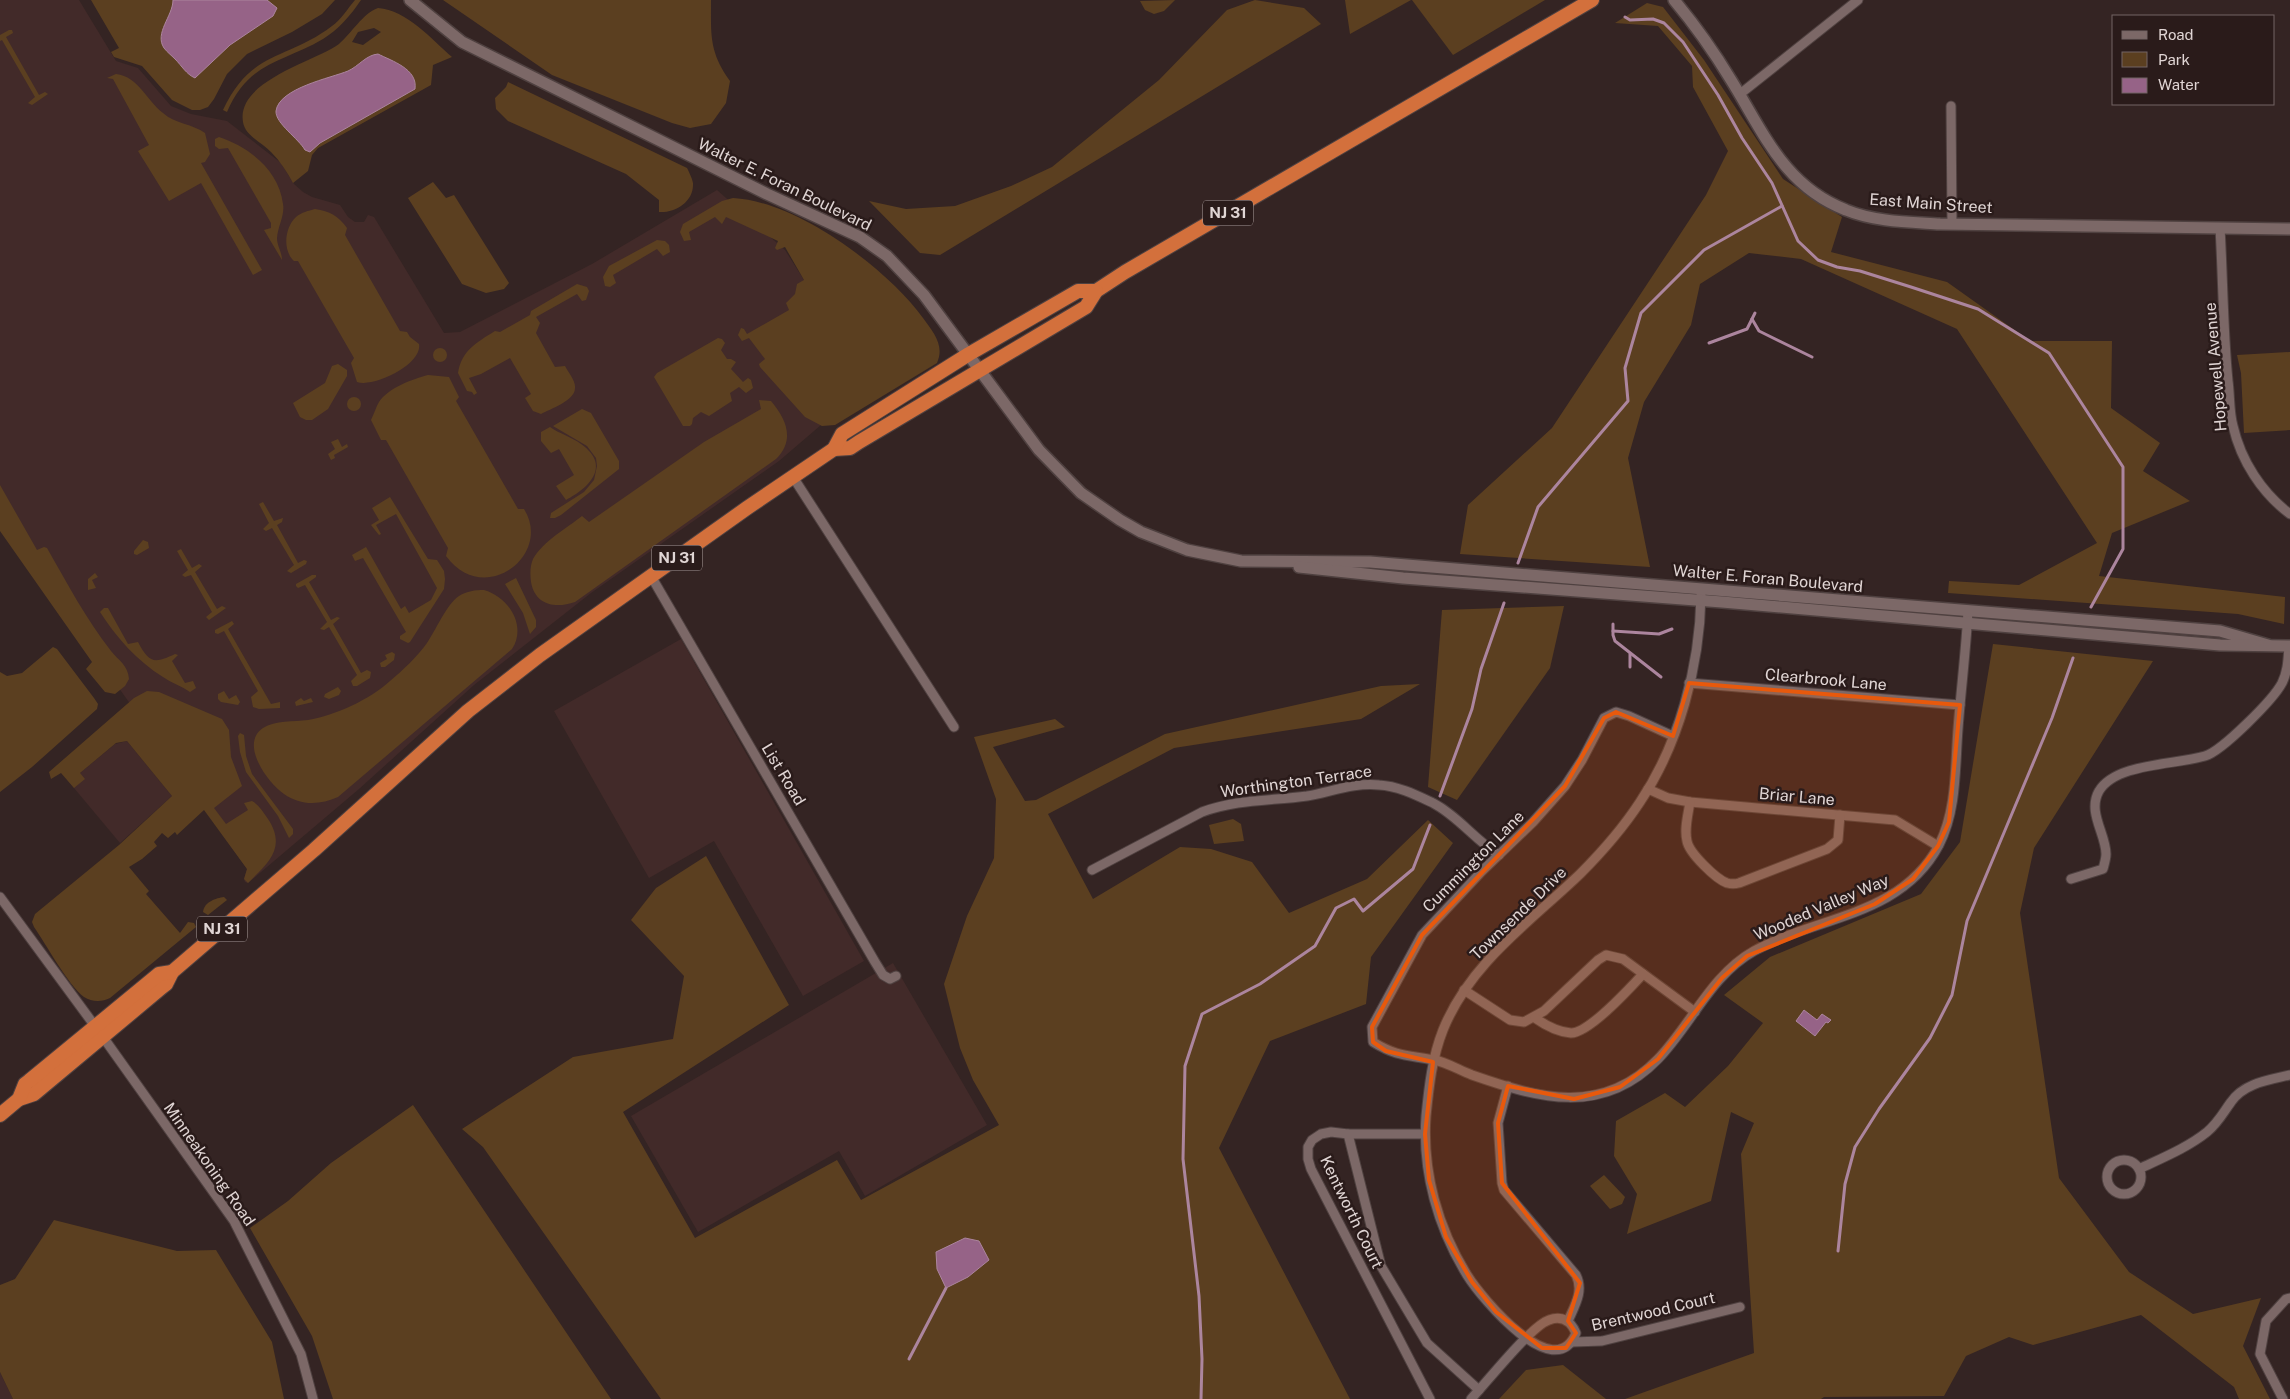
<svg xmlns="http://www.w3.org/2000/svg" width="2290" height="1399" viewBox="0 0 2290 1399" font-family="'Public Sans',sans-serif">
	<style>
		.built { fill: #422a29 }
		.green { fill: #5b3f20; fill-rule: evenodd }
		.water { fill: #966387; stroke: #ac859e }
		.lines { fill: none; stroke-linecap: round; stroke-linejoin: round }
		.stream { stroke: #ac859e; stroke-width: 3 }
		.minor-casing { stroke: #4f4140; stroke-width: 11 }
		.tertiary-casing { stroke: #4f4140; stroke-width: 14 }
		.trunk-casing { stroke: #4f4140; stroke-width: 16 }
		.minor { stroke: #7c6867; stroke-width: 9 }
		.tertiary { stroke: #7c6867; stroke-width: 11 }
		.trunk { stroke: #d3703c; stroke-width: 14 }
		.marked { fill: #e8590c; fill-opacity: 0.2; stroke: #e8590c; stroke-width: 4; stroke-linejoin: round }
		.labels { text-anchor: middle; stroke-width: 5; stroke-linejoin: round; paint-order: stroke }
		.shield { fill: #2a1b1a; stroke: #a99d9c; stroke-width: 1 }
		.shield-label { font-size: 15px; font-weight: bold; fill: #e0d5d4 }
		.street-label { font-size: 16px; fill: #e0d5d4; stroke: #2a1b1a }
	</style>
	<rect width="100%" height="100%" fill="#342423"/>
	<!-- built -->
	<g class="built">
		<polygon points="0,0 79,0 116,61 138,68 171,106 191,114 227,121 281,163 294,184 303,192 312,197 340,205 348,217 355,222 364,222 368,215 374,217 444,333 460,332 592,264 717,190 785,250 804,280 828,419 779,461 591,593 474,685 359,789 248,883 245,882 244,879 247,869 0,520"/>
		<polygon points="681,639 864,961 803,996 714,841 649,878 554,711"/>
		<polygon points="127,741 172,796 120,843 69,782 115,744"/>
		<polygon points="893,963 987,1125 865,1196 839,1151 698,1232 631,1116"/>
		<polygon points="0,1372 13,1399 0,1399"/>
	</g>
	<!-- green -->
	<g class="green">
		<polygon points="91,0 335,0 322,14 292,32 247,54 227,74 214,99 208,107 200,110 192,110 172,100 142,66 114,57 111,52 119,48"/>
		<path d="M355 0H361C351 15 338 30 323 39 282 63 249 61 227 112L223 110C252 49 286 61 332 26 341 20 348 8 355 0Z"/>
		<path d="M443 0H711C711 35 709 52 730 81L726 103 711 124 690 128 672 123 552 75Z"/>
		<polygon points="1175,0 1164,11 1154,14 1145,10 1140,1"/>
		<polygon points="1255,0 1304,8 1321,24 940,255 920,253 869,201 906,209 955,206 1011,186 1052,167 1159,80 1227,10"/>
		<polygon points="1345,0 1411,0 1350,34"/>
		<polygon points="1412,0 1545,0 1453,55"/>
		<polygon points="1647,3 1663,7 1704,60 1783,179 1842,217 1831,252 1947,282 2030,341 2112,341 2111,408 2160,443 2143,471 2190,501 2112,533 2099,576 2285,597 2284,624 2238,614 1948,593 1949,581 2019,585 2097,543 1957,329 1801,259 1749,253 1700,284 1691,325 1644,402 1628,458 1650,567 1460,554 1468,505 1552,428 1706,195 1728,151 1693,87 1692,66 1658,26 1615,23"/>
		<path d="M378 8C407 10 431 39 452 57L433 65 431 85 318 148 312 155 308 171 293 183C287 172 280 161 271 152 262 142 245 136 243 122 236 81 314 62 339 44 352 33 362 14 378 8ZM374 28 381 32 363 45 352 42 358 32Z"/>
		<polygon points="9,30 12,30 13,33 6,37 39,95 45,92 48,94 32,105 28,103 35,97 2,40 0,41 0,35"/>
		<path d="M116 74C139 77 146 100 163 113 175 124 193 124 205 133L210 154 205 162 201 163 262 270 253 275 201 183 169 201 138 151 149 145 113 79 107 78Z"/>
		<path d="M508 82 687 168C689 172 692 178 693 183 694 202 675 213 659 212V200L626 174 508 121 496 109 495 98 506 87Z"/>
		<path d="M219 137C249 147 279 170 283 204 285 215 278 226 277 238 277 246 282 252 282 260L264 230 271 228V223L228 148 219 149 215 146V139Z"/>
		<polygon points="433,182 446,198 454,195 509,283 504,289 486,293 462,284 408,198"/>
		<path d="M733 198C796 201 887 268 923 318 933 332 945 345 937 363L835 425 822 426 805 417 760 367 759 364 765 359 749 338 742 341 738 335 741 328 744 329 747 334 789 310 786 303 795 294 797 284 804 280 785 247 777 250 775 248 778 241 726 217 722 224 715 217 689 232 691 240 684 241 680 232 683 224 722 201Z"/>
		<path d="M315 209C330 211 338 216 347 228L345 235 400 331 407 332 410 337 419 344C423 364 374 388 357 382L351 363 354 358 298 261H294C282 250 285 227 296 217 302 212 308 211 315 209Z"/>
		<polygon points="657,240 665,241 669,245 670,252 663,256 657,249 613,275 616,283 610,287 605,286 603,277 609,266"/>
		<path d="M577 284 587 287 589 291 586 300 582 301 577 294 536 317 540 323 536 333 555 367 565 366C568 372 576 381 575 388 575 401 550 409 541 414L533 411 525 398 531 394 510 358 481 374 469 378 477 393 474 395 472 392 467 391 458 373C462 350 476 343 495 331L500 332 530 315 531 311Z"/>
		<polygon points="718,338 722,339 725,343 721,350 727,359 731,359 736,362 731,369 743,382 748,378 751,380 753,388 746,393 739,387 730,393 732,401 709,416 701,412 693,418 692,424 690,426 683,426 654,377 657,373"/>
		<circle cx="440" cy="355" r="7"/>
		<polygon points="2290,352 2290,430 2244,433 2241,373 2237,355"/>
		<polygon points="338,364 347,370 347,376 328,409 312,420 306,420 300,417 293,403 325,383 332,366"/>
		<path d="M428 375 449 377 459 397 456 401 518 509H524C553 555 484 608 446 556L448 548 386 440H381L371 420C374 414 376 407 379 402 388 388 413 379 428 375Z"/>
		<circle cx="354" cy="404" r="7"/>
		<path d="M759 400 771 401C787 420 795 440 776 459L575 602C555 609 535 605 531 582 530 574 530 566 533 559 543 541 567 528 582 516L589 522 704 442 761 409Z"/>
		<polygon points="582,409 591,413 619,461 619,469 561,515 555,518 550,518 551,513 584,492 594,480 597,466 596,458 587,446 553,426"/>
		<path d="M550 427C560 434 572 437 581 444 612 466 589 488 566 500L556 486 574 475 559 449 551 453 541 441V432Z"/>
		<polygon points="338,439 342,447 347,444 348,447 334,455 335,458 331,460 328,454 335,449 331,442"/>
		<path d="M0 485 37 550 44 547 47 548C67 583 86 619 111 651 119 661 128 665 129 679L125 686 115 694 105 692 86 669 92 662 0 531Z"/>
		<polygon points="390,497 428,559 437,560 444,571 445,579 444,589 410,642 408,643 400,639 400,636 406,632 363,558 355,561 352,555 366,547 401,609 405,606 409,613 431,600 437,588 396,514 376,525 381,534 379,535 371,525 379,520 372,508"/>
		<polygon points="263,502 274,521 283,518 282,522 277,525 298,563 304,560 307,561 306,564 291,573 287,571 294,565 272,528 266,531 263,529 269,523 259,504"/>
		<polygon points="143,540 148,542 149,548 137,555 134,554 134,551"/>
		<polygon points="181,549 192,568 199,564 202,566 195,572 217,609 222,606 226,608 209,620 206,617 212,612 191,575 185,577 182,575 188,570 177,551"/>
		<polygon points="95,573 98,577 92,580 96,588 88,590 88,579"/>
		<polygon points="312,575 316,575 316,577 309,582 331,620 337,617 340,618 333,624 361,673 367,670 371,672 370,678 357,686 353,686 351,681 357,675 329,627 324,630 320,629 327,622 305,585 298,588 296,586 296,584"/>
		<polygon points="516,578 536,620 536,627 530,634 523,613 505,584"/>
		<path d="M484 590C509 597 527 626 512 649L338 797C320 805 301 806 284 794 268 783 239 744 263 728 275 720 294 722 308 720 336 715 369 700 390 681 403 670 417 657 427 643 436 630 446 605 459 596 467 591 475 590 484 590Z"/>
		<polygon points="1564,606 1550,668 1457,800 1428,787 1442,610"/>
		<path d="M104 608H108L128 644 138 642C149 663 154 664 175 654L178 655 172 661 185 683 193 681 196 688 190 692C182 686 171 683 163 677 137 661 116 637 100 612Z"/>
		<polygon points="232,621 234,624 228,629 271,704 280,702 280,708 259,709 253,707 251,697 258,691 224,631 218,634 215,633 215,630"/>
		<polygon points="1993,644 2153,661 2034,848 2020,913 2059,1178 2129,1272 2193,1314 2261,1298 2243,1346 2270,1399 2239,1399 2234,1387 2141,1315 2033,1345 2009,1337 1966,1356 1944,1396 1824,1397 1821,1399 1625,1399 1754,1353 1741,1154 1754,1123 1731,1112 1711,1201 1627,1234 1637,1194 1614,1156 1616,1121 1665,1093 1685,1107 1728,1066 1763,1023 1724,995 1770,957 1921,894 1960,842"/>
		<polygon points="53,647 57,649 94,698 98,704 97,709 32,767 0,792 0,672 7,676 22,673"/>
		<polygon points="392,652 395,654 394,660 385,667 381,667 380,663 387,659 385,655"/>
		<polygon points="1420,684 1361,719 1174,748 1048,814 1093,899 1180,847 1211,849 1252,862 1289,913 1367,879 1428,820 1453,843 1371,957 1366,1004 1270,1041 1219,1148 1350,1399 661,1399 483,1147 462,1129 573,1057 673,1039 684,976 631,920 656,888 706,856 789,1005 623,1112 695,1238 837,1160 861,1200 999,1125 973,1080 960,1048 944,984 967,916 994,858 996,799 974,737 1055,719 1065,727 993,747 1025,801 1036,800 1165,734 1381,686"/>
		<polygon points="338,687 341,691 339,695 329,699 324,697 325,694"/>
		<path d="M147 691 159 692 222 719 229 730 231 757 242 786 214 808 226 824 248 810 244 803 252 801C259 805 263 812 268 819 287 848 268 863 248 883L244 879 247 869 204 810 177 835 175 832 168 838 162 833 154 842 157 846 142 859 129 867 149 891 146 894 180 933 188 922 194 923 196 927 110 998C102 1002 92 1002 84 997 68 985 46 944 34 927L32 922 35 914 119 845 172 796 127 741 116 743 80 773 85 779 74 788 61 773 51 779 49 772 134 698Z"/>
		<polygon points="224,691 229,699 236,695 240,702 238,705 221,702 218,699 218,694"/>
		<polygon points="301,698 304,701 311,698 313,702 296,706 295,702"/>
		<polygon points="240,733 244,735 246,756 252,774 293,829 293,834 289,838 278,816 246,772 240,752 238,736"/>
		<polygon points="1233,819 1241,824 1244,841 1214,844 1209,825"/>
		<path d="M224 897 227 900 208 915 203 912C204 902 216 898 224 897Z"/>
		<polygon points="413,1105 611,1399 333,1399 312,1336 250,1228 288,1201 331,1163"/>
		<polygon points="1604,1175 1625,1197 1622,1204 1610,1209 1590,1186"/>
		<polygon points="54,1220 177,1251 216,1250 272,1342 284,1399 13,1399 0,1372 0,1285 15,1279"/>
		<polygon points="1563,1365 1606,1399 1499,1399 1526,1370"/>
	</g>
	<!-- water -->
	<g class="water">
		<path d="M173 0H267L277 8 273 16 230 45 195 78C186 74 182 66 175 59 171 55 167 52 164 48 154 33 173 16 173 0Z"/>
		<path d="M378 54C392 61 418 69 415 89L320 143 310 152 305 150C299 139 275 123 276 111 279 88 331 78 348 71 359 66 366 55 378 54Z"/>
		<polygon points="1804,1010 1817,1020 1822,1014 1831,1020 1828,1023 1826,1022 1815,1036 1796,1021"/>
		<polygon points="965,1238 979,1241 989,1260 968,1277 946,1288 937,1269 936,1252"/>
	</g>
	<g class="lines">
		<!-- stream -->
		<g class="stream">
			<polyline points="1625,17 1630,20 1653,19 1664,23 1683,42 1718,95 1742,138 1772,183 1798,241 1818,260 1837,267 1860,271 1911,287 1978,309 2049,353 2123,467 2123,549 2091,607"/>
			<polyline points="1752,319 1759,331 1812,357"/>
			<polyline points="1709,343 1747,329 1755,313"/>
			<polyline points="1518,563 1538,507 1628,401 1625,368 1641,313 1704,250 1782,206"/>
			<polyline points="1613,624 1613,635 1615,641 1661,677"/>
			<polyline points="1613,631 1659,634 1672,629"/>
			<polyline points="1630,667 1630,654"/>
			<polyline points="1440,796 1472,709 1481,669 1504,603"/>
			<polyline points="1838,1251 1845,1184 1855,1147 1879,1109 1930,1038 1952,995 1967,921 2052,718 2073,658"/>
			<polyline points="909,1359 946,1288"/>
			<polyline points="1201,1399 1202,1359 1199,1296 1183,1159 1185,1066 1202,1014 1260,984 1315,946 1336,908 1354,899 1363,911 1413,869 1430,825"/>
		</g>
		<defs>
			<g id="minor">
				<polyline points="1740,94 1858,0"/>
				<polyline points="1951,106 1952,224"/>
				<path d="M2220 228C2223 279 2223 330 2228 381 2230 395 2229 412 2233 426 2241 461 2262 493 2290 514"/>
				<polyline points="793,477 954,727"/>
				<polyline points="651,576 875,962 883,975 890,979 896,976"/>
				<polyline points="1689,683 1960,705"/>
				<path d="M1673 736 1629 716 1616 712 1604 718 1582 760 1565 786 1533 822 1482 871 1422 935 1372 1027 1373 1042C1397 1057 1409 1055 1434 1060 1446 1062 1459 1070 1472 1075 1538 1098 1602 1117 1658 1059 1691 1025 1711 975 1754 951 1817 916 1901 917 1939 845 1957 810 1955 767 1958 729 1961 689 1966 650 1968 611"/>
				<polyline points="1648,789 1668,798 1690,802 1895,820 1938,846"/>
				<path d="M1690 802C1688 815 1684 829 1687 841 1689 853 1716 879 1727 883 1731 884 1735 884 1739 883L1827 849 1838 840 1840 815"/>
				<path d="M1092 870 1202 812C1237 799 1272 801 1307 796 1330 792 1356 782 1379 785 1398 786 1416 795 1433 803 1458 816 1475 840 1499 855"/>
				<path d="M2071 879 2103 869C2104 865 2106 859 2106 854 2106 834 2087 812 2099 791 2116 763 2175 765 2205 756 2222 751 2273 700 2282 683 2288 671 2288 659 2289 646"/>
				<polyline points="0,897 103,1037 234,1221 301,1354 313,1399"/>
				<polyline points="1464,990 1510,1020 1524,1022 1544,1011 1598,960 1606,955 1623,959 1695,1012"/>
				<path d="M1535 1018C1545 1025 1558 1032 1571 1033 1589 1033 1630 988 1643 974"/>
				<path d="M1508 1086 1498 1123 1502 1183 1504 1190 1576 1275C1584 1291 1575 1305 1568 1321"/>
				<polyline points="1348,1134 1381,1266 1427,1343 1479,1390"/>
				<polyline points="1425,1134 1348,1134 1331,1132 1321,1134 1312,1140 1308,1147 1308,1159 1311,1169 1430,1399"/>
				<circle cx="2124" cy="1177" r="17"/>
				<path d="M2139 1169C2162 1158 2187 1148 2207 1132 2218 1123 2223 1113 2231 1102 2244 1083 2269 1080 2290 1075"/>
				<polyline points="1573,1342 1602,1341 1740,1307"/>
				<path d="M1471 1399C1487 1382 1531 1326 1549 1320 1562 1315 1571 1321 1576 1333 1555 1386 1482 1299 1467 1275 1438 1228 1422 1172 1426 1116 1429 1086 1432 1058 1443 1030 1470 963 1530 922 1580 874 1602 852 1623 828 1640 802 1679 744 1700 666 1701 595"/>
				<polyline points="2283,1399 2260,1354 2266,1321 2286,1299 2290,1298"/>
			</g>
			<g id="tertiary">
				<polyline points="410,0 462,42 767,194 860,237 887,256 924,295 1039,450 1081,493 1120,520 1141,532 1187,550 1241,561 1370,562 2220,631 2268,645"/>
				<path d="M1674 0C1695 25 1714 52 1731 80 1764 133 1784 186 1846 210 1875 222 1909 222 1940 224L2290 229"/>
				<polyline points="1299,567 1403,578 1722,602 2220,645 2290,646"/>
			</g>
			<g id="trunk">
				<polyline points="834,449 850,448 859,442 1086,307 1096,291 1125,272 1592,0"/>
				<polyline points="19,1099 34,1094 161,988 166,984 172,972 314,850 468,711 540,655 747,508 834,449 842,434 969,354 1078,291 1096,291"/>
				<polyline points="0,1115 19,1099 25,1084 29,1081 159,974 172,972"/>
			</g>
		</defs>
		<!-- minor casing -->
		<use href="#minor" class="minor-casing"/>
		<!-- tertiary casing -->
		<use href="#tertiary" class="tertiary-casing"/>
		<!-- trunk casing -->
		<use href="#trunk" class="trunk-casing"/>
		<!-- minor -->
		<use href="#minor" class="minor"/>
		<!-- tertiary -->
		<use href="#tertiary" class="tertiary"/>
		<!-- trunk -->
		<use href="#trunk" class="trunk"/>
	</g>
	<!-- marked area -->
	<path class="marked" d="M1689 683 1960 705 1949 822 1938 846 1913 879 1875 904 1747 956 1722 978 1658 1059 1620 1087 1574 1099 1508 1086 1498 1123 1502 1183 1580 1283 1568 1321 1576 1333 1566 1348H1542L1496 1312 1472 1282 1446 1237 1429 1180 1425 1134 1433 1062 1386 1051 1373 1042 1372 1027 1422 935 1565 786 1604 718 1616 712 1673 736Z"/>
	<g class="labels">
		<!-- shield labels -->
		<g class="shield">
			<rect x="1203" y="200.5" width="50" height="25" rx="4"/>
			<rect x="652" y="545.5" width="50" height="25" rx="4"/>
			<rect x="197" y="916.5" width="50" height="25" rx="4"/>
		</g>
		<g class="shield-label">
			<text x="1228" y="218">NJ 31</text>
			<text x="677" y="563">NJ 31</text>
			<text x="222" y="934">NJ 31</text>
		</g>
		<!-- street labels -->
		<g class="street-label">
			<text transform="translate(785 184) rotate(26)" y="6">Walter E. Foran Boulevard</text>
			<text transform="translate(1931 203) rotate(4)" y="6">East Main Street</text>
			<text transform="translate(2215 367) rotate(-95)" y="6">Hopewell Avenue</text>
			<text transform="translate(1768 578) rotate(5)" y="6">Walter E. Foran Boulevard</text>
			<text transform="translate(1826 679) rotate(5)" y="6">Clearbrook Lane</text>
			<text transform="translate(784 774) rotate(59)" y="6">List Road</text>
			<text transform="translate(1296 781) rotate(-8)" y="6">Worthington Terrace</text>
			<text transform="translate(1797 796) rotate(5)" y="6">Briar Lane</text>
			<text transform="translate(1473 861) rotate(-45)" y="6">Cummington Lane</text>
			<text transform="translate(1821 907) rotate(-23)" y="6">Wooded Valley Way</text>
			<text transform="translate(1518 913) rotate(-44)" y="6">Townsende Drive</text>
			<text transform="translate(210 1164) rotate(55)" y="6">Minneakoning Road</text>
			<text transform="translate(1352 1212) rotate(64)" y="6">Kentworth Court</text>
			<text transform="translate(1653 1311) rotate(-13)" y="6">Brentwood Court</text>
		</g>
	</g>
	<!-- legend -->
	<rect x="2112" y="15" width="162" height="90" fill="#2a1b1a" stroke="#736564"/>
	<rect x="2122" y="31" width="25" height="8" fill="#7c6867" stroke="#736564"/>
	<text x="2158" y="40" font-size="15" fill="#e0d5d4">Road</text>
	<rect x="2122" y="52" width="25" height="15" fill="#5b3f20" stroke="#736564"/>
	<text x="2158" y="65" font-size="15" fill="#e0d5d4">Park</text>
	<rect x="2122" y="78" width="25" height="15" fill="#966387" stroke="#736564"/>
	<text x="2158" y="90" font-size="15" fill="#e0d5d4">Water</text>
</svg>
